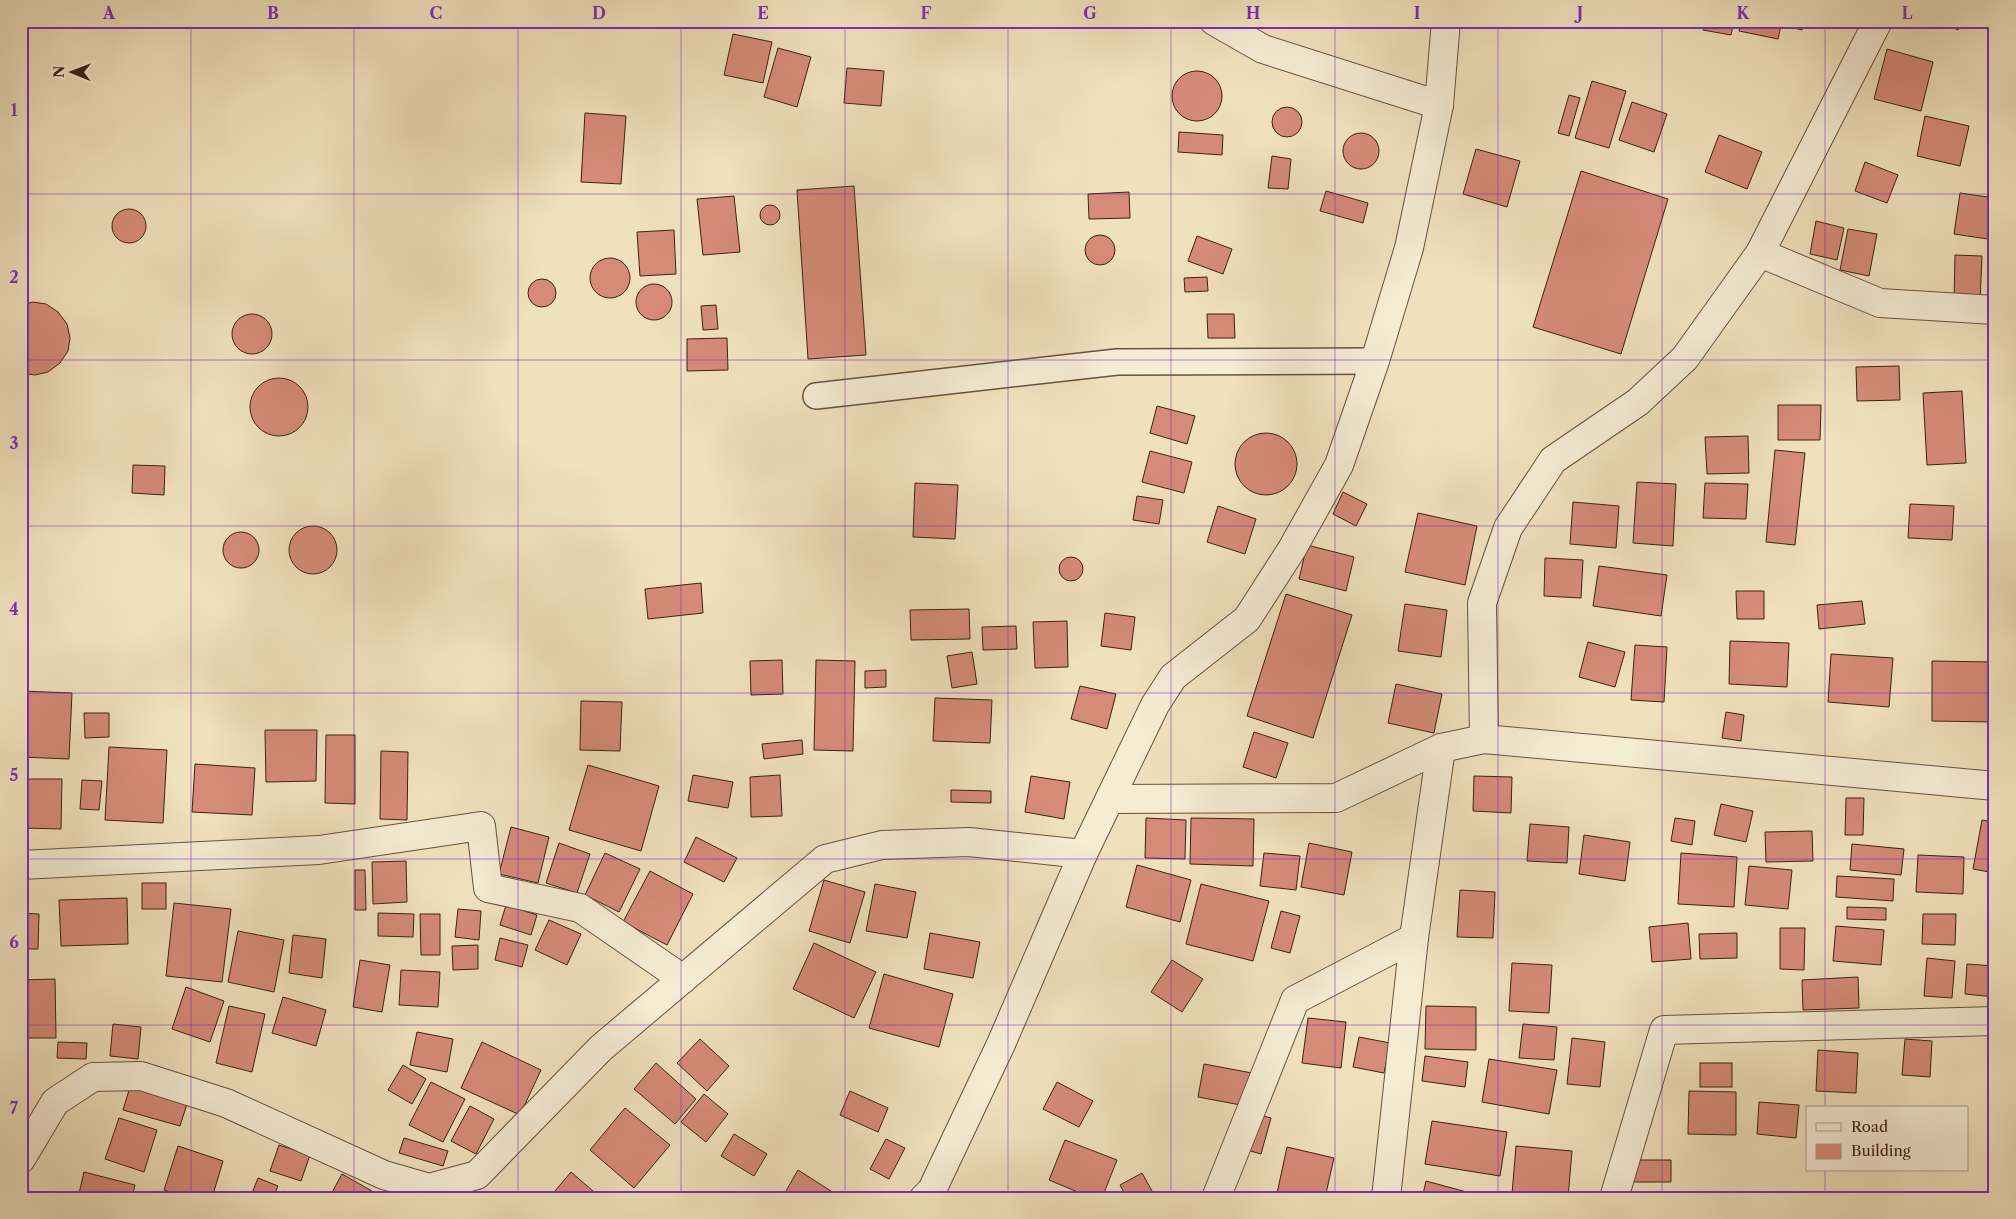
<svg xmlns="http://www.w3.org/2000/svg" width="2016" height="1219" viewBox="0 0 2016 1219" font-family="'Libre Caslon Text',serif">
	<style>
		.building { fill: #d68b79; stroke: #3b2115 }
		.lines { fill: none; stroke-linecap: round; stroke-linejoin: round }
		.service-casing { stroke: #68513f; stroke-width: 28 }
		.minor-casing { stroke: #68513f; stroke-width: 30 }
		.service { stroke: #f5ecd4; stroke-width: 25 }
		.minor { stroke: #f5ecd4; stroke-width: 28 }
		.grid { fill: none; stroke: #7b2cbf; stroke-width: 1; stroke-opacity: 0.55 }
		.neatline { fill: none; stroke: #7b2cbf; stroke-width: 2 }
		.grid-label { font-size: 16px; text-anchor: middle; font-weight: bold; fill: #7b2cbf }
	</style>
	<rect width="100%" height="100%" fill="#f0e1bd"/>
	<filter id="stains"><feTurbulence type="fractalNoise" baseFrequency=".004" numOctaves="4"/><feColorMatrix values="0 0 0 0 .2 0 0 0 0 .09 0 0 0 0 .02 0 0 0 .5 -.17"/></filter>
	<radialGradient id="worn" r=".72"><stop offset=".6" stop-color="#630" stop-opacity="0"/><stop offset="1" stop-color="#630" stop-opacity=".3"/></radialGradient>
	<!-- building -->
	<g class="building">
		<polygon points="1705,21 1734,21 1731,35 1703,30"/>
		<polygon points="1742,21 1782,21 1778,39 1739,31"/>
		<polygon points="1787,21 1804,21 1802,30 1786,26"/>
		<polygon points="1938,21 1962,21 1958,30"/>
		<polygon points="733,34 772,42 763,83 724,75"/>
		<polygon points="778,48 811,57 797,107 764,97"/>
		<polygon points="1887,49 1933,62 1921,111 1874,99"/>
		<polygon points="847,68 884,71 881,106 844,103"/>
		<circle cx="1197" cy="96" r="25"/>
		<polygon points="1592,81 1626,91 1609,148 1575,138"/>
		<polygon points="1569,95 1580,98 1569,136 1558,133"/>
		<polygon points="1632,102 1667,114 1654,152 1619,140"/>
		<circle cx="1287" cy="122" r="15"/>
		<polygon points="585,113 626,116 621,184 581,182"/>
		<polygon points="1925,116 1969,126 1960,166 1917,156"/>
		<polygon points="1179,132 1223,135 1222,155 1178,152"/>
		<circle cx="1361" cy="151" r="18"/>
		<polygon points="1719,135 1762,152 1747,189 1705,172"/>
		<polygon points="1476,149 1520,161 1507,207 1463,194"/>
		<polygon points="1272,156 1291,159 1288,189 1268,188"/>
		<polygon points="1865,162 1898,175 1887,203 1855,191"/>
		<polygon points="1581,171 1668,199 1621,354 1533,327"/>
		<polygon points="854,186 866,355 808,359 797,190"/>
		<polygon points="1326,191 1368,203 1363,223 1320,211"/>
		<polygon points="1129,192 1130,218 1089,219 1088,194"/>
		<polygon points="1960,193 1995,198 1995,240 1954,234"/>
		<polygon points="734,196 740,252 703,255 697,199"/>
		<circle cx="770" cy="215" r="10"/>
		<circle cx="129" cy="226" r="17"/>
		<polygon points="1816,221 1844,228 1837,260 1810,254"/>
		<polygon points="1848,229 1877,234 1869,276 1840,270"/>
		<polygon points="674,230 676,274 640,276 637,232"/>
		<circle cx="1100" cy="250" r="15"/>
		<polygon points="1197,236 1232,249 1223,274 1188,261"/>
		<polygon points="1955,255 1982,256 1980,302 1954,301"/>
		<circle cx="610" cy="278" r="20"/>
		<polygon points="1207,277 1208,291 1185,292 1184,278"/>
		<circle cx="542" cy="293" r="14"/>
		<circle cx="654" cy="302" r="18"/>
		<polygon points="33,302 46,304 58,312 67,324 70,338 68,351 60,363 48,372 35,375 21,373 21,305"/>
		<polygon points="716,305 718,329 703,330 701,306"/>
		<polygon points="1207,314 1234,314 1235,338 1208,338"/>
		<circle cx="252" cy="334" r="20"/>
		<polygon points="727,338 728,370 687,371 687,339"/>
		<polygon points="1899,366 1900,400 1857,401 1856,367"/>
		<circle cx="279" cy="407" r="29"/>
		<polygon points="1962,391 1966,463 1927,465 1923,393"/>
		<polygon points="1778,405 1821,405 1820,440 1778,440"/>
		<polygon points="1157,406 1195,416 1187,444 1150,433"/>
		<circle cx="1266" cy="464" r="31"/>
		<polygon points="1748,436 1749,473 1707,474 1705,437"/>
		<polygon points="1775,450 1805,453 1795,545 1766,542"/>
		<polygon points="1150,451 1192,462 1184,493 1142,482"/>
		<polygon points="133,465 165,466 164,495 132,493"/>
		<polygon points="1637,482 1676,484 1673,546 1633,543"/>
		<polygon points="915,483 958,485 955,539 913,537"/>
		<polygon points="1705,483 1748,484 1746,519 1703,518"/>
		<polygon points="1343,492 1367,504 1356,526 1333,514"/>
		<polygon points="1137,496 1163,500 1159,524 1133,520"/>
		<polygon points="1573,502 1619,506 1616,548 1570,544"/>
		<polygon points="1910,504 1954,506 1952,540 1908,538"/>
		<polygon points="1218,506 1256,519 1245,554 1207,542"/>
		<polygon points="1418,513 1477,526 1465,585 1405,572"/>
		<circle cx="313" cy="550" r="24"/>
		<circle cx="241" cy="550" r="18"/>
		<polygon points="1307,545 1354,557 1346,591 1299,579"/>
		<circle cx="1071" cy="569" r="12"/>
		<polygon points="1545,558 1583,560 1581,598 1544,596"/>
		<polygon points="1599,566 1667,575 1661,616 1593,606"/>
		<polygon points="701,583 703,613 648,619 645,589"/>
		<polygon points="1736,591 1764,591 1764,619 1737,619"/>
		<polygon points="1286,594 1352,615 1313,738 1247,716"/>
		<polygon points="1862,601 1865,624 1819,629 1817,605"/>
		<polygon points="1405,604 1447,610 1441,657 1398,651"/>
		<polygon points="969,609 970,639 911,640 910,610"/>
		<polygon points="1105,613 1135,617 1131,650 1101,646"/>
		<polygon points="1067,621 1068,667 1035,668 1033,622"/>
		<polygon points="1016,626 1017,649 983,650 982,627"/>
		<polygon points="1730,641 1789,643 1787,687 1729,684"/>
		<polygon points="1588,642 1625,652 1615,687 1579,677"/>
		<polygon points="1635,645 1667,647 1664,702 1631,700"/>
		<polygon points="972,652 977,684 952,688 947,656"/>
		<polygon points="1831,654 1893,658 1889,707 1828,702"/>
		<polygon points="782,660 783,694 751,695 750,661"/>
		<polygon points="816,660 855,661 853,751 814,750"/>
		<polygon points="1932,661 1995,662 1995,722 1932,721"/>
		<polygon points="886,670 886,687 865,688 865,671"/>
		<polygon points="1396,684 1442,694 1434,733 1388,723"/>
		<polygon points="1080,686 1116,694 1107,729 1071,719"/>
		<polygon points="21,691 72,693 69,759 21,757"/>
		<polygon points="935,698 992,700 990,743 933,741"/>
		<polygon points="581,701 622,702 620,751 580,750"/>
		<polygon points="1726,712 1744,715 1741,741 1722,738"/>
		<polygon points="84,713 109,713 109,737 85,738"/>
		<polygon points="265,730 317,730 316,781 266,782"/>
		<polygon points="1254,732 1288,743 1276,778 1243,767"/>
		<polygon points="326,735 355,735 355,804 325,803"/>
		<polygon points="802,740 803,754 764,759 762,744"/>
		<polygon points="109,747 167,750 163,823 105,820"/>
		<polygon points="381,751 408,752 407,820 380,819"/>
		<polygon points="195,764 255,768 252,815 192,812"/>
		<polygon points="588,765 659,786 641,851 569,830"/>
		<polygon points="693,775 733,782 728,808 688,801"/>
		<polygon points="780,775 782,816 751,817 750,777"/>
		<polygon points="1031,776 1070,782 1064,819 1025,812"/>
		<polygon points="1474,776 1512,777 1511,813 1473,811"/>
		<polygon points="21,779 62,779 61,829 21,828"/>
		<polygon points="82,780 102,781 99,810 80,809"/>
		<polygon points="951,790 991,791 991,803 951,802"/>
		<polygon points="1846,798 1864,798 1863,835 1845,835"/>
		<polygon points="1721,804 1753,811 1746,842 1714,835"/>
		<polygon points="1146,818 1186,820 1185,859 1145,858"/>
		<polygon points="1191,818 1254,819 1253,866 1190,864"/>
		<polygon points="1675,818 1695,821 1692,845 1671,841"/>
		<polygon points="1982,820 1995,822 1995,873 1973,869"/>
		<polygon points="1530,824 1569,827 1567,863 1527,861"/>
		<polygon points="511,827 549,837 538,883 499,874"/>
		<polygon points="1812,831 1813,861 1766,862 1765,832"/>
		<polygon points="1584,835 1630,842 1625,881 1579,874"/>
		<polygon points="696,837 737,858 724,882 684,862"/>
		<polygon points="559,843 590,854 577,893 546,883"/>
		<polygon points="1309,843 1352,852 1344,895 1301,887"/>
		<polygon points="1852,844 1904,849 1901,875 1850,870"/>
		<polygon points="605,853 640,869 619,912 585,895"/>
		<polygon points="1264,853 1300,856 1296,890 1260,886"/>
		<polygon points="1681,853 1737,857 1734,907 1678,904"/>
		<polygon points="1918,855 1964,857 1963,894 1916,892"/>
		<polygon points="406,861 407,902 373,904 372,862"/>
		<polygon points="1137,865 1191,880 1180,922 1126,907"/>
		<polygon points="1749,866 1792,870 1788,909 1745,905"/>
		<polygon points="355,870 365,870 366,910 355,910"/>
		<polygon points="650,871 693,894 667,945 623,922"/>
		<polygon points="1837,876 1894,879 1893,901 1836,897"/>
		<polygon points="824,880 865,892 850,943 809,931"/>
		<rect x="142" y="883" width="24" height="26"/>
		<polygon points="875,884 916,892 907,938 866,931"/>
		<polygon points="1201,884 1269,901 1253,961 1186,944"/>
		<polygon points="1460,890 1495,892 1493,938 1457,937"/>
		<polygon points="127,898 128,944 61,946 59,900"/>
		<polygon points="174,903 231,909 222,982 166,976"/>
		<polygon points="506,905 537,915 531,935 500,925"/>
		<polygon points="1847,907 1886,908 1886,920 1847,919"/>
		<polygon points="458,909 481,911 479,940 455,937"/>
		<polygon points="1281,911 1300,916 1290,953 1271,948"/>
		<polygon points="21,913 39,914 38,949 21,949"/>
		<polygon points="378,913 414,914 413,937 378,936"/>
		<polygon points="420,914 440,914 440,955 421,955"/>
		<polygon points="1923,914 1956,914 1955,945 1922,944"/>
		<polygon points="549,920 581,934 567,965 535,950"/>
		<polygon points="1688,923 1691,959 1652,962 1649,927"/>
		<polygon points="1836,926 1884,930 1881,965 1833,961"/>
		<polygon points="1780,928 1805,928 1804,970 1780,969"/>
		<polygon points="238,931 284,940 274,992 228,982"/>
		<polygon points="930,933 980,942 973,978 924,969"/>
		<polygon points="1737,933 1737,958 1700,959 1699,934"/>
		<polygon points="293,935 326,939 322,978 289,973"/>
		<polygon points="500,938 528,945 522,967 495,960"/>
		<polygon points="814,943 876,972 854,1018 793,989"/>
		<polygon points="478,945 478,969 453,970 452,946"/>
		<polygon points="1927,958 1955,961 1952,998 1924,996"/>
		<polygon points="360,960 390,965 382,1012 353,1007"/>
		<polygon points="1172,960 1203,979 1182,1012 1151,992"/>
		<polygon points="1512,963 1552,965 1549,1013 1509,1011"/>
		<polygon points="1967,964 1995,966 1995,997 1965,994"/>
		<polygon points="401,970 440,972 438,1007 399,1005"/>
		<polygon points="884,974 953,994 939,1047 869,1028"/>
		<polygon points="1858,977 1859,1008 1803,1010 1802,980"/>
		<polygon points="55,979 56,1038 21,1038 21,980"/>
		<polygon points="186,987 224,1001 210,1042 172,1029"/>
		<polygon points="283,997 326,1010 316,1046 272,1033"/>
		<polygon points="229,1006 265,1014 252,1072 216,1063"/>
		<polygon points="1426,1006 1476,1007 1476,1050 1425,1049"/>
		<polygon points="1308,1018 1346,1022 1341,1068 1302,1063"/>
		<polygon points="113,1024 141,1027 138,1059 110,1056"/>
		<polygon points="1523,1024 1557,1027 1554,1060 1519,1058"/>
		<polygon points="417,1032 453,1039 447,1072 410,1065"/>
		<polygon points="1359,1037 1390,1043 1384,1073 1353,1067"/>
		<polygon points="1572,1038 1605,1042 1600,1087 1567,1084"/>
		<polygon points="700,1039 729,1066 707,1091 677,1063"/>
		<polygon points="1905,1039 1932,1041 1930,1077 1902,1075"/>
		<polygon points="58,1042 87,1043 86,1059 57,1058"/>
		<polygon points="482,1042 541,1070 520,1115 461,1088"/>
		<polygon points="21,1044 25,1044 23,1096 21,1096"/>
		<polygon points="1818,1050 1858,1053 1856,1093 1816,1091"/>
		<polygon points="1425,1056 1468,1062 1465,1087 1422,1081"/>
		<polygon points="1489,1059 1557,1070 1549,1114 1482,1102"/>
		<polygon points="656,1063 696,1099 675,1124 634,1089"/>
		<rect x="1700" y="1063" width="32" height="24"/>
		<polygon points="1204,1064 1252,1073 1246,1106 1198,1097"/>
		<polygon points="403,1065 426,1079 412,1104 388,1090"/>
		<polygon points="431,1082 465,1099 443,1142 409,1125"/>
		<polygon points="1057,1082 1093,1101 1079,1127 1043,1109"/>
		<polygon points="130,1087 187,1104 180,1126 123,1110"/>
		<polygon points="850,1091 888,1108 878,1132 840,1115"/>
		<polygon points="1689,1091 1736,1092 1736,1135 1688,1134"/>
		<polygon points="704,1094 728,1114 706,1142 681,1122"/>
		<polygon points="1759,1102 1799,1105 1796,1138 1757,1134"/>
		<polygon points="470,1106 494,1119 476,1154 451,1141"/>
		<polygon points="625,1108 670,1145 634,1188 590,1150"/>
		<polygon points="1256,1114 1271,1118 1261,1154 1247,1150"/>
		<polygon points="119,1118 157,1130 144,1172 105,1159"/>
		<polygon points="1432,1121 1507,1132 1500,1176 1425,1164"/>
		<polygon points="734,1134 767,1154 754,1176 721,1156"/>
		<polygon points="404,1138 448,1151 443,1166 399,1153"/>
		<polygon points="886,1139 905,1148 889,1179 870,1169"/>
		<polygon points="1065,1140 1117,1160 1102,1198 1092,1198 1049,1180"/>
		<polygon points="279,1145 310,1155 301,1181 270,1171"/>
		<polygon points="178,1146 223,1161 212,1198 189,1198 164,1190"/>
		<polygon points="1516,1146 1572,1151 1568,1198 1512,1194"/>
		<polygon points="1287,1147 1334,1158 1325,1198 1276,1198"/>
		<polygon points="1629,1160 1671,1160 1671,1182 1630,1182"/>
		<polygon points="798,1170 842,1198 782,1198"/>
		<polygon points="84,1172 135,1185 132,1198 78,1198"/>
		<polygon points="571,1172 601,1198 549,1198"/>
		<polygon points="1142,1173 1156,1198 1127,1198 1120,1185"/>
		<polygon points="342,1174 372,1191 368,1198 329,1198"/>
		<polygon points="258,1178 278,1186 273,1198 250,1198"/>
		<polygon points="1426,1181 1474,1194 1473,1198 1422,1198"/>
		<polygon points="284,1191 298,1198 281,1198"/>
		<polygon points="764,1191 770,1198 757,1198"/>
		<rect x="1700" y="1194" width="24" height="4"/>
	</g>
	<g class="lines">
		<defs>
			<polyline id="service" points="816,396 1117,362 1375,361"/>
			<g id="minor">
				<polyline points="1214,21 1263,49 1439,105"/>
				<polyline points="1760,253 1880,303 1995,310"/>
				<polyline points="1484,739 1995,786"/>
				<polyline points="1111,799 1336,798 1441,748 1484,739 1482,603 1508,528 1553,460 1638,402 1685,358 1760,253 1878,21"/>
				<polyline points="21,865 319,850 481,826 488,888 580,908 683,979"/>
				<polyline points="21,1159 55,1102 93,1077 141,1076 226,1103 384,1175 429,1188 477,1175 601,1048 825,859 882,845 969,842 1083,854"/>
				<polyline points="924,1198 932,1190 1001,1044 1083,854 1155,705 1173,677 1247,619 1292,549 1339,465 1375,361 1409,248 1439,105 1446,21"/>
				<polyline points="1216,1198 1295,1000 1414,938"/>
				<polyline points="1386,1198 1414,938 1441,748"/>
				<polyline points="1614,1198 1664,1030 1995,1021"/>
			</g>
		</defs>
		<!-- service casing -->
		<use href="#service" class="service-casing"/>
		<!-- minor casing -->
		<use href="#minor" class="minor-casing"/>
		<!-- service -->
		<use href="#service" class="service"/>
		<!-- minor -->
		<use href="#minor" class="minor"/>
	</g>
	<!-- grid -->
	<path class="grid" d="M191 21V1198M354 21V1198M518 21V1198M681 21V1198M845 21V1198M1008 21V1198M1171 21V1198M1335 21V1198M1498 21V1198M1662 21V1198M1825 21V1108M21 194H1995M21 360H1995M21 526H1995M21 693H1995M21 859H1995M21 1025H1995M1825 1170V1198"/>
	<!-- margin -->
	<rect width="2016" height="1219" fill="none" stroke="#f0e1bd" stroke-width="55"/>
	<!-- legend -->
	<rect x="1806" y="1106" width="162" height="65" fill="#f5ecd4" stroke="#ab9b88"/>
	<rect x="1816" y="1123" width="25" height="8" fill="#f5ecd4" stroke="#ab9b88"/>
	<text x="1851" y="1132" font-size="15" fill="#3b2115">Road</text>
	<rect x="1816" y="1144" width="25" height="15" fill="#d68b79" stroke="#ab9b88"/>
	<text x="1851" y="1156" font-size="15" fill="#3b2115">Building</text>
	<!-- north arrow -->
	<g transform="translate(72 72) rotate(271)" stroke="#f5ecd4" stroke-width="4" paint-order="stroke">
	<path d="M0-4L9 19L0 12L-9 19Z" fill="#3b2115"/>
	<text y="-8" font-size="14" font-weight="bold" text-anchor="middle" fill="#3b2115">N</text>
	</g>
	<rect x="28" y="28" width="1960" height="1164" class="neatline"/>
	<g class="grid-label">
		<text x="109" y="19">A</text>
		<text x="273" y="19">B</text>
		<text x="436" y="19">C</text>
		<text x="599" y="19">D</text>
		<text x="763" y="19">E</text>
		<text x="926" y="19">F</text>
		<text x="1090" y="19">G</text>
		<text x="1253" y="19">H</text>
		<text x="1417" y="19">I</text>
		<text x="1580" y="19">J</text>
		<text x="1743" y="19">K</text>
		<text x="1907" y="19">L</text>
		<text x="14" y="116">1</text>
		<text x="14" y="283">2</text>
		<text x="14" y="449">3</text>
		<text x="14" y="615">4</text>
		<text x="14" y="781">5</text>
		<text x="14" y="948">6</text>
		<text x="14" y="1114">7</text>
	</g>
	<rect width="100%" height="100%" filter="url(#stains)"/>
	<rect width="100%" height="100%" fill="url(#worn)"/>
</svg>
